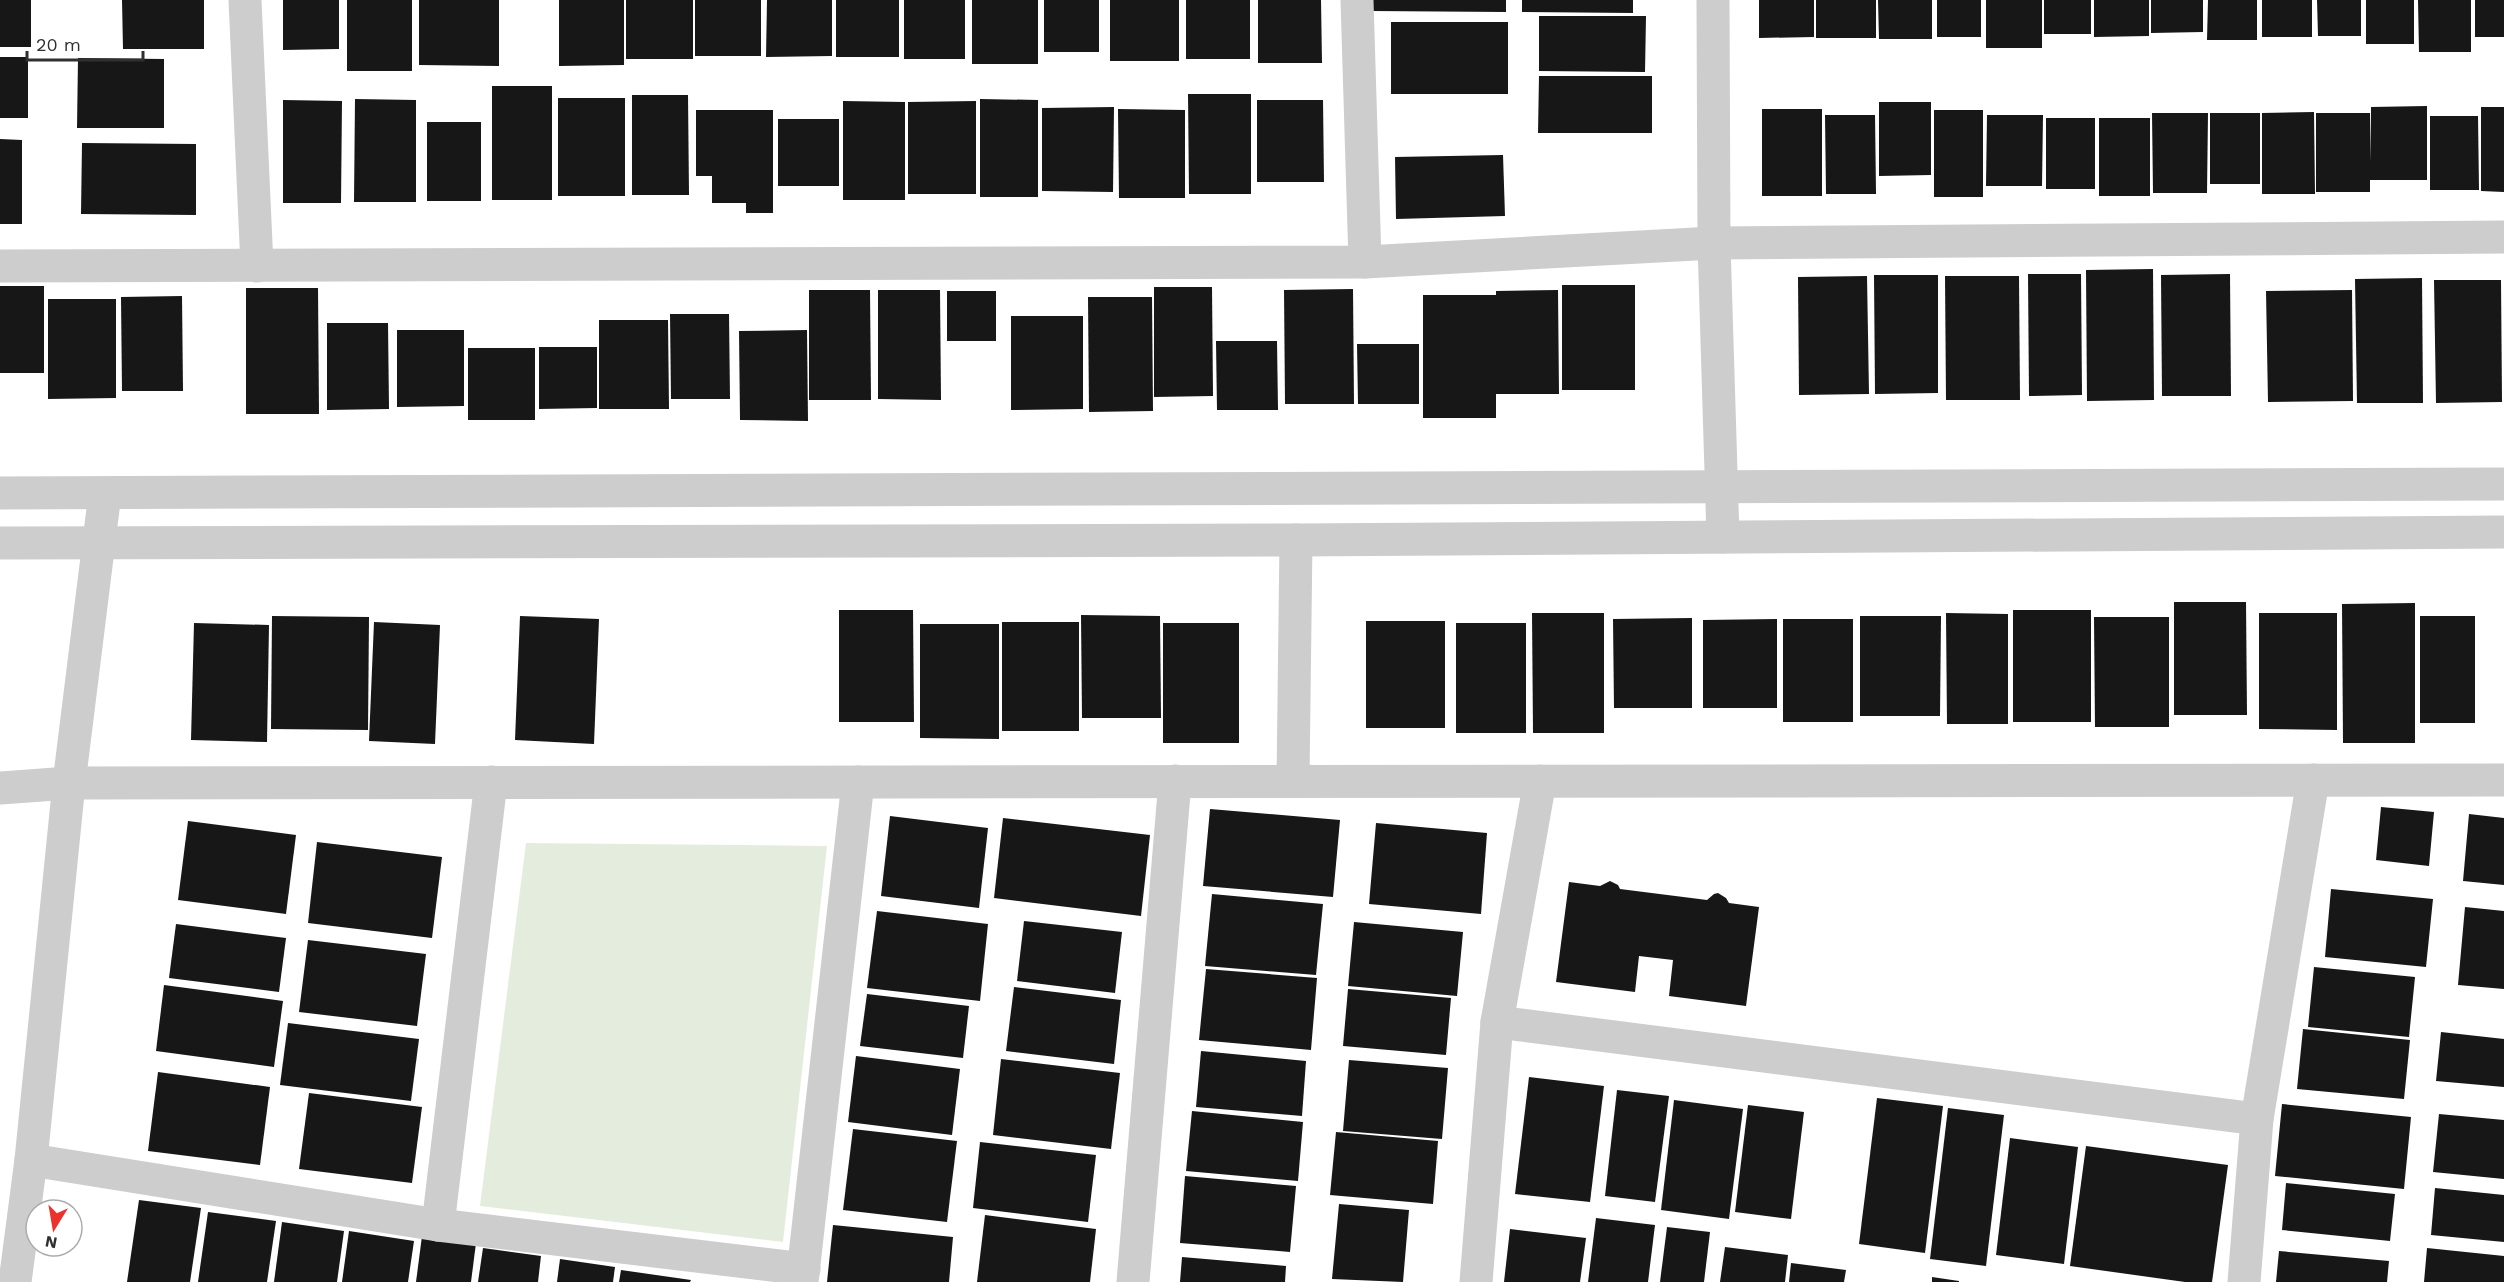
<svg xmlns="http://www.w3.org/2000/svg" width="2504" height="1282" viewBox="0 0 2504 1282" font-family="'Work Sans',sans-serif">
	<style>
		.green { fill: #e4eddd }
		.building { fill: #171717 }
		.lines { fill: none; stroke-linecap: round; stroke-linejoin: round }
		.minor { stroke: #cdcdcd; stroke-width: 33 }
		.tertiary { stroke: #cdcdcd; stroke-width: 33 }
	</style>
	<rect width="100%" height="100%" fill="#fff"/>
	<!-- green -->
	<polygon class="green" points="526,843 827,846 783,1242 480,1206"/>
	<!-- building -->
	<g class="building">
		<rect x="0" y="0" width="31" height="47"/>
		<polygon points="122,0 204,0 204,49 123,49"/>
		<polygon points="283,0 339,0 339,49 283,50"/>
		<rect x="347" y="0" width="65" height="71"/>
		<polygon points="419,0 499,0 499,66 419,65"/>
		<polygon points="559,0 624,0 624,65 559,66"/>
		<rect x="626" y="0" width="67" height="59"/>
		<rect x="695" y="0" width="66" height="56"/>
		<polygon points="767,0 832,0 832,56 766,57"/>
		<rect x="836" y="0" width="63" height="57"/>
		<rect x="904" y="0" width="61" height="59"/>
		<rect x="972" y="0" width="66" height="64"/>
		<rect x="1044" y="0" width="55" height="52"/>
		<rect x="1110" y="0" width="69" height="61"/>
		<rect x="1186" y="0" width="64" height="59"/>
		<polygon points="1258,0 1321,0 1322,63 1258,63"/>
		<polygon points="1371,0 1506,0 1506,12 1371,11"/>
		<polygon points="1522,0 1633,0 1633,13 1522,12"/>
		<polygon points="1759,0 1814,0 1814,37 1759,38"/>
		<rect x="1816" y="0" width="60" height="38"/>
		<polygon points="1878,0 1932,0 1932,39 1879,39"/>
		<rect x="1937" y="0" width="44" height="37"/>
		<rect x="1986" y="0" width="56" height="48"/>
		<rect x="2044" y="0" width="47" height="34"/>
		<polygon points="2094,0 2149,0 2149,36 2094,37"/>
		<polygon points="2151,0 2203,0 2203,32 2151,33"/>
		<polygon points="2208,0 2257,0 2257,40 2207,40"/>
		<rect x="2262" y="0" width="50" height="37"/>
		<polygon points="2317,0 2361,0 2361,36 2318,36"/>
		<rect x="2366" y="0" width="48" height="44"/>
		<polygon points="2418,0 2471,0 2471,52 2419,52"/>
		<rect x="2475" y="0" width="29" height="37"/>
		<polygon points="1539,16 1646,16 1645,72 1539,71"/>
		<rect x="1391" y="22" width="117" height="72"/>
		<rect x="0" y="57" width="28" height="61"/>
		<polygon points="78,58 164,59 164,128 77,128"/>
		<polygon points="1539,76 1652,76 1652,133 1538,133"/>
		<rect x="492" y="86" width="60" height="114"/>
		<polygon points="1188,94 1251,94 1251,194 1189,194"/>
		<polygon points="632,95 688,95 689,195 632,195"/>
		<rect x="558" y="98" width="67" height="98"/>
		<polygon points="355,99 416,100 416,202 354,202"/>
		<polygon points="980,99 1038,100 1038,197 980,197"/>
		<polygon points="283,100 342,101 341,203 283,203"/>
		<polygon points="1257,100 1323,100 1324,182 1257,182"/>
		<polygon points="843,101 905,102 905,200 843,200"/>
		<polygon points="976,101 976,194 908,194 908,102"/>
		<polygon points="1879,102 1931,102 1931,175 1879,176"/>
		<polygon points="2427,106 2427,180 2370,180 2370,192 2316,192 2316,113 2370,113 2371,162 2371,107"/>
		<polygon points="1114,107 1113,192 1042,191 1042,108"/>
		<polygon points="2481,107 2504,107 2504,192 2481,191"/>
		<polygon points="1118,109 1185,110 1185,198 1119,198"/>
		<rect x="1762" y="109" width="60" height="87"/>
		<polygon points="696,110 773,110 773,213 746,213 746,203 712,203 712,176 696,176"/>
		<rect x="1934" y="110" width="49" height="87"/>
		<polygon points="2314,112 2315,194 2262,194 2262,113"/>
		<polygon points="2152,113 2208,113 2207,193 2153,193"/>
		<rect x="2210" y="113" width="50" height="71"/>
		<polygon points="1825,115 1875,115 1876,194 1826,194"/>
		<polygon points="1987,115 2043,115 2042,186 1986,186"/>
		<polygon points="2430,116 2478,116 2479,190 2430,190"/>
		<rect x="2046" y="118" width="49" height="71"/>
		<rect x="2099" y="118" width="51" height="78"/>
		<rect x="778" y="119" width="61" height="67"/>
		<rect x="427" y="122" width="54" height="79"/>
		<polygon points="0,139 22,140 22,224 0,224"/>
		<polygon points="82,143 196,144 196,215 81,214"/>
		<polygon points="1503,155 1505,216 1396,219 1395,157"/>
		<polygon points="2153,269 2154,400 2087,401 2086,270"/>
		<polygon points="2028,274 2081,274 2082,395 2029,396"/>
		<polygon points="2230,274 2231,396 2162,396 2161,275"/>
		<polygon points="1874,275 1938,275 1938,393 1875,394"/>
		<polygon points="1867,276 1869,394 1799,395 1798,277"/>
		<polygon points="1945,276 2019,276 2020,400 1946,400"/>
		<polygon points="2422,278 2423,403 2357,403 2355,279"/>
		<polygon points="2434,280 2501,280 2502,402 2436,403"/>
		<rect x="1562" y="285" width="73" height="105"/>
		<rect x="0" y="286" width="44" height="87"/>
		<polygon points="1154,287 1212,287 1213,396 1154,397"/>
		<polygon points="246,288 318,288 319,414 246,414"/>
		<polygon points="1353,289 1354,404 1285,404 1284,290"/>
		<polygon points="809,290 870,290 871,400 809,400"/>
		<polygon points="878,290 940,290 941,400 878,399"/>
		<polygon points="1558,290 1559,394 1496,394 1496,418 1423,418 1423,295 1496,295 1496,291"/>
		<polygon points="2352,290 2353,401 2268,402 2266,291"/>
		<rect x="947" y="291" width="49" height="50"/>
		<polygon points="182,296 183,391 122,391 121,297"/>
		<polygon points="1088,297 1152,297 1153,411 1089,412"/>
		<polygon points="48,299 116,299 116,398 48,399"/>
		<polygon points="670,314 729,314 730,399 671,399"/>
		<polygon points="1011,316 1083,316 1083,409 1011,410"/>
		<polygon points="599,320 668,320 669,409 599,409"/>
		<polygon points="327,323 388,323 389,409 327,410"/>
		<polygon points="397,330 464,330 464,406 397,407"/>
		<polygon points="807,330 808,421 740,420 739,331"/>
		<polygon points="1216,341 1277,341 1278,410 1217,410"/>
		<polygon points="1357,344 1419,344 1419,404 1358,404"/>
		<polygon points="539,347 597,347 597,408 539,409"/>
		<rect x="468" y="348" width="67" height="72"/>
		<polygon points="2174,602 2246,602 2247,715 2174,715"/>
		<polygon points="2415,603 2415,743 2343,743 2342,604"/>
		<polygon points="839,610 913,610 914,722 839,722"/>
		<rect x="2013" y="610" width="78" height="112"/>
		<polygon points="1532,613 1604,613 1604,733 1533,733"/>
		<polygon points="1946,613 2008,614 2008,724 1947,724"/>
		<polygon points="2259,613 2337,613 2337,730 2259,729"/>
		<polygon points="1081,615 1160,616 1161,718 1082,718"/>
		<polygon points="272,616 369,617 368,730 271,729"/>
		<polygon points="520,616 599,619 594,744 515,740"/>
		<polygon points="1860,616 1941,616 1940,716 1860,716"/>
		<rect x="2420" y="616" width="55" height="107"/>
		<polygon points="2094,617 2169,617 2169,727 2095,727"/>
		<polygon points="1692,618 1692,708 1614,708 1613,619"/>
		<polygon points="1777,619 1777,708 1703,708 1703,620"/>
		<rect x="1783" y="619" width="70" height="103"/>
		<rect x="1366" y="621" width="79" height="107"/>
		<polygon points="374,622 440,625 435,744 369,741"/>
		<rect x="1002" y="622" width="77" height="109"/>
		<polygon points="194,623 269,625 267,742 191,740"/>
		<rect x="1163" y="623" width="76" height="120"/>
		<rect x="1456" y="623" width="70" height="110"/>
		<polygon points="920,624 999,624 999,739 920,738"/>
		<polygon points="2381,807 2434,812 2429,866 2376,860"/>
		<polygon points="1210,809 1340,820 1333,897 1203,886"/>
		<polygon points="2469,814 2504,818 2504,885 2463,881"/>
		<polygon points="890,816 988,828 979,908 881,896"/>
		<polygon points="1003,818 1150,835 1141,916 994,898"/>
		<polygon points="188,821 296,835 286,914 178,900"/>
		<polygon points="1376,823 1487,833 1481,914 1369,904"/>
		<polygon points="317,842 442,857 432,938 308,923"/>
		<polygon points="1610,881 1618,885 1620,889 1707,900 1714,894 1718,893 1726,898 1729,903 1759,907 1746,1006 1669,996 1673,960 1639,956 1635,992 1556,982 1569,882 1600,886"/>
		<polygon points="2331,889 2433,899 2426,967 2325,957"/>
		<polygon points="1212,894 1323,904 1316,975 1205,966"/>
		<polygon points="2465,907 2504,911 2504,989 2458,985"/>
		<polygon points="877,911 988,924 980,1001 867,988"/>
		<polygon points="1024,921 1122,932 1115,993 1017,981"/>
		<polygon points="1354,922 1463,932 1457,996 1348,986"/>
		<polygon points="176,924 286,938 279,992 169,978"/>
		<polygon points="308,940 426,954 417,1026 299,1012"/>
		<polygon points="2314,967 2415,977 2409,1037 2308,1027"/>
		<polygon points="1206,969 1317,978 1311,1050 1199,1040"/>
		<polygon points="164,985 283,1001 274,1067 156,1051"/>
		<polygon points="1014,987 1121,1000 1114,1064 1006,1051"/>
		<polygon points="1348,989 1451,998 1446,1055 1343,1046"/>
		<polygon points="867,994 969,1006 963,1058 860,1046"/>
		<polygon points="288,1023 419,1039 411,1101 280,1085"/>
		<polygon points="2303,1029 2410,1040 2404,1099 2297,1089"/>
		<polygon points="2441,1032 2504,1039 2504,1087 2436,1081"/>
		<polygon points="1201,1051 1306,1061 1302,1116 1196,1107"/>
		<polygon points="856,1056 960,1069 952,1135 848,1122"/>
		<polygon points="1001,1059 1120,1073 1111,1149 993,1135"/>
		<polygon points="1349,1060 1448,1068 1442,1139 1343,1131"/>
		<polygon points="158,1072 270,1087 260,1165 148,1151"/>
		<polygon points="1529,1077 1604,1086 1590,1202 1515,1194"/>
		<polygon points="1617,1090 1669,1096 1655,1202 1605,1196"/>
		<polygon points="309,1093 422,1107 412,1183 299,1169"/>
		<polygon points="1877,1098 1943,1106 1925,1253 1859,1244"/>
		<polygon points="1674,1100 1743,1109 1729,1219 1661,1210"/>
		<polygon points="2282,1104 2411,1117 2404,1189 2275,1176"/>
		<polygon points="1748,1105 1804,1112 1791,1219 1735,1212"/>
		<polygon points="1948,1108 2004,1115 1986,1266 1930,1259"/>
		<polygon points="1192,1111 1303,1122 1298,1181 1186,1171"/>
		<polygon points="2439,1114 2504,1120 2504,1179 2433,1172"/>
		<polygon points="853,1129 957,1141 947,1222 843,1210"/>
		<polygon points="1336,1132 1438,1141 1433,1204 1330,1195"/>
		<polygon points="2010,1138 2078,1147 2064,1264 1996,1255"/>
		<polygon points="980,1142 1096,1155 1088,1222 973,1208"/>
		<polygon points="2086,1146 2228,1165 2212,1282 2185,1282 2070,1266"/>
		<polygon points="1185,1176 1296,1186 1290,1252 1180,1243"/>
		<polygon points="2286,1183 2395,1194 2390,1241 2282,1230"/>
		<polygon points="2435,1188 2504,1195 2504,1242 2431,1235"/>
		<polygon points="139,1200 201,1208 190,1282 127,1282"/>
		<polygon points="1339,1204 1409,1210 1403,1282 1332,1279"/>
		<polygon points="208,1212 276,1221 267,1282 198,1282"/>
		<polygon points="985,1215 1096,1229 1090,1282 977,1282"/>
		<polygon points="1596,1218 1655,1225 1648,1282 1588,1282"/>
		<polygon points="282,1222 344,1231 337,1282 274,1282"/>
		<polygon points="833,1225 953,1237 949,1282 827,1282"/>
		<polygon points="1667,1227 1710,1232 1704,1282 1660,1282"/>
		<polygon points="1510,1229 1586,1238 1580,1282 1504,1282"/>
		<polygon points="349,1231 414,1241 408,1282 342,1282"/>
		<polygon points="422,1236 476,1243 471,1282 416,1282"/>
		<polygon points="1725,1247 1788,1255 1785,1282 1720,1282"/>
		<polygon points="483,1248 541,1256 538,1282 478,1282"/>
		<polygon points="2427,1248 2504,1256 2504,1282 2424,1282"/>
		<polygon points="2279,1251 2389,1261 2387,1282 2276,1282"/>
		<polygon points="1182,1257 1286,1266 1285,1282 1180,1282"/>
		<polygon points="560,1259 615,1267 613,1282 557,1282"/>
		<polygon points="1791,1263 1846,1270 1844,1282 1789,1282"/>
		<polygon points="621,1270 691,1280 690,1282 619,1282"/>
		<polygon points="1932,1277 1959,1281 1959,1282 1932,1282"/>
	</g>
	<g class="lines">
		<!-- minor -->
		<g class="minor">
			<polyline points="245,0 257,266"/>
			<polyline points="1357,0 1365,262"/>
			<polyline points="1713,0 1714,243 1723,537"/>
			<polyline points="0,266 1365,262 1714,243 2504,237"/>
			<polyline points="1293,781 1296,540"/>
			<polyline points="0,788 69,783 2504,780"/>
			<polyline points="1497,1022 2257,1119"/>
			<polyline points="31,1160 438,1225 804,1269"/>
			<polyline points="438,1225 491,782"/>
			<polyline points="802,1282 858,782"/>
			<polyline points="1133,1282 1175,781"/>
			<polyline points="1476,1282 1497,1022 1540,781"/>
			<polyline points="2244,1282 2257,1119 2313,780"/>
		</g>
		<!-- tertiary -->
		<g class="tertiary">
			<polyline points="0,493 2504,484"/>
			<polyline points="0,543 1296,540 2504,532"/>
			<polyline points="15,1282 31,1160 69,783 105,493"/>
		</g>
	</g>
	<!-- north arrow -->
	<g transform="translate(54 1228) rotate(191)"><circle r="28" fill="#ffffff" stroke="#acacac" stroke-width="1.5"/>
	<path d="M0-4.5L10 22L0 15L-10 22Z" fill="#ed312c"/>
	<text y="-9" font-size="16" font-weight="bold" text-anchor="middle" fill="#303030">N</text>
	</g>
	<!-- scale -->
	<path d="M27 51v9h116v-9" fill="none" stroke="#303030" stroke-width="3"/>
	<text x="36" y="51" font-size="18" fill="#303030" stroke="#ffffff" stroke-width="4.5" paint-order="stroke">20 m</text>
</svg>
